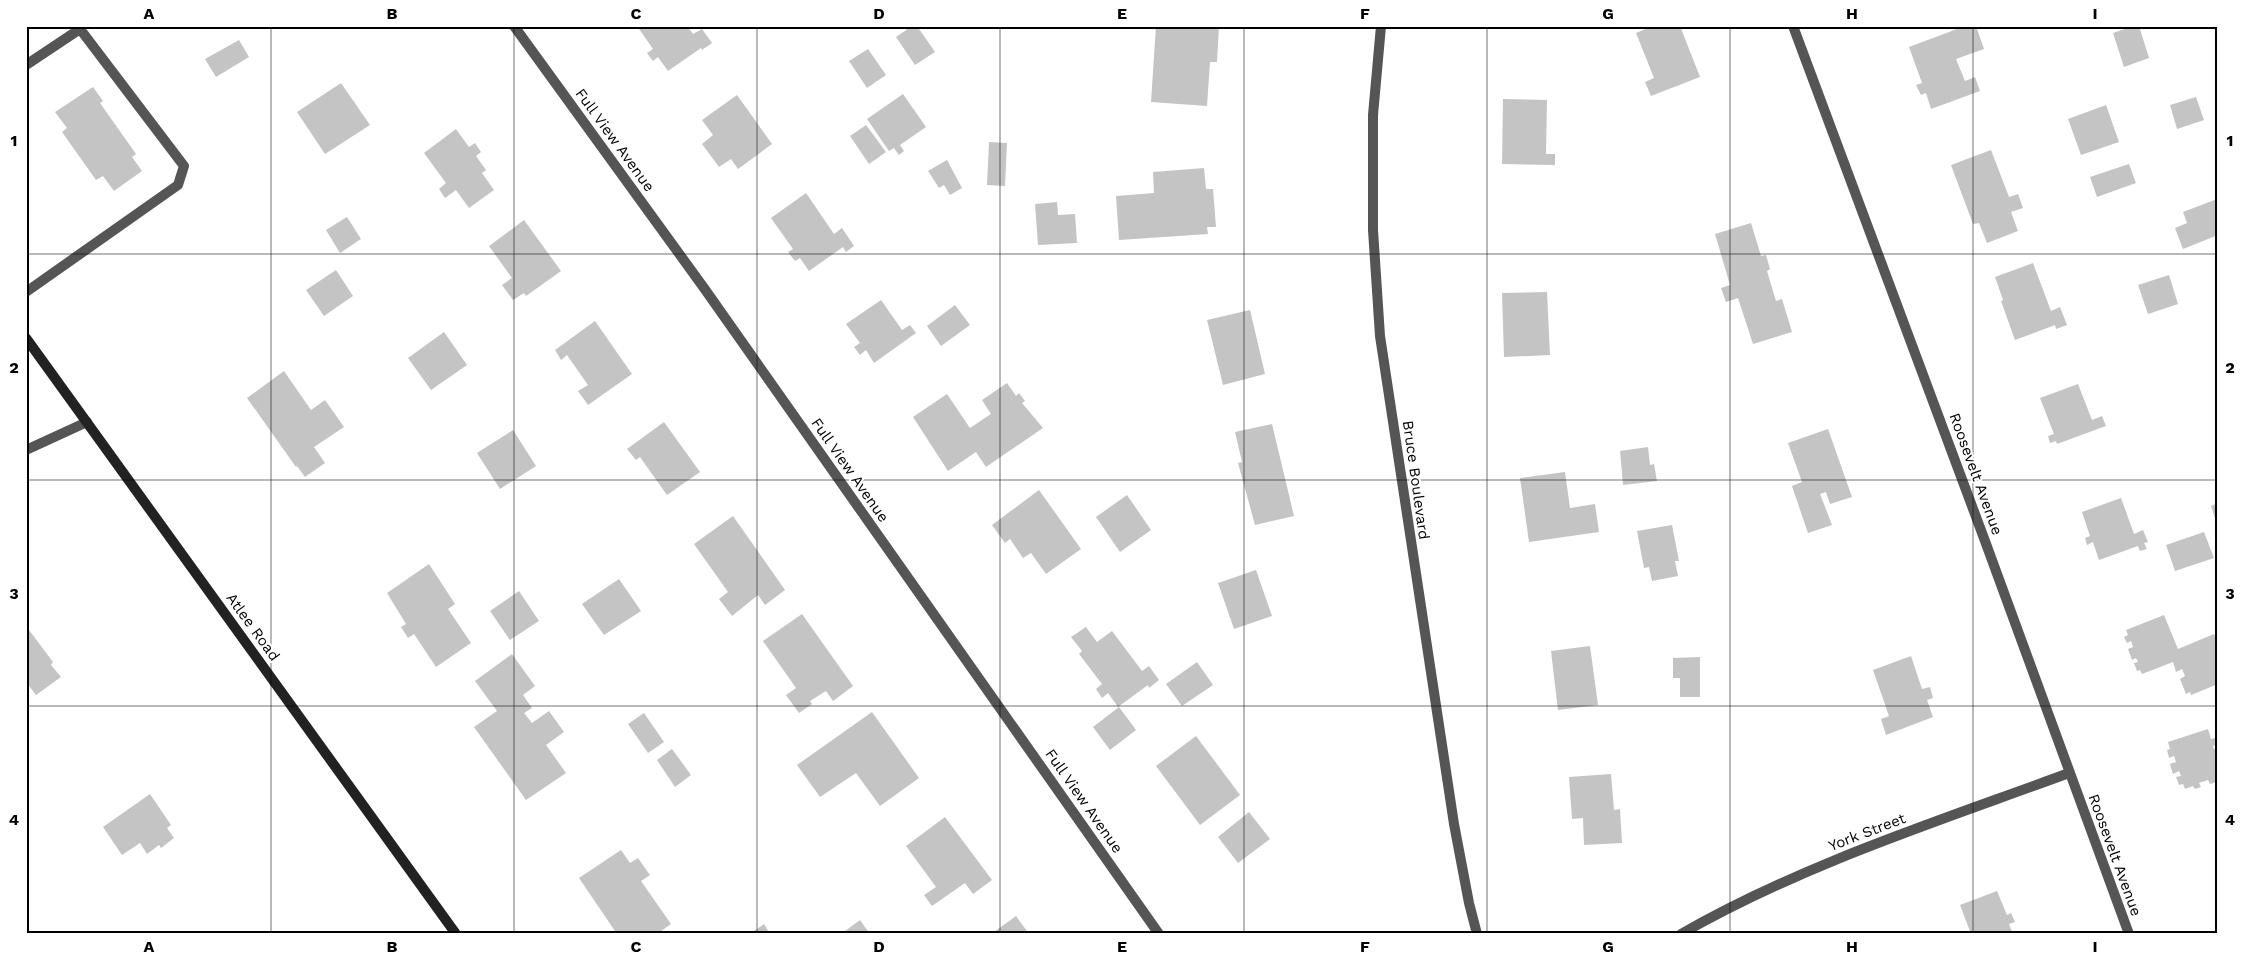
<svg xmlns="http://www.w3.org/2000/svg" width="2244" height="960" viewBox="0 0 2244 960" font-family="'Work Sans',sans-serif">
	<style>
		.building { fill: #c4c4c4 }
		.lines { fill: none; stroke-linecap: round; stroke-linejoin: round }
		.service { stroke: #555; stroke-width: 10 }
		.minor { stroke: #555; stroke-width: 10 }
		.secondary { stroke: #222; stroke-width: 10 }
		.grid { fill: none; stroke: #000; stroke-width: 1; stroke-opacity: 0.55 }
		.labels { text-anchor: middle; stroke-width: 4; stroke-linejoin: round; paint-order: stroke }
		.street-label { font-size: 15px; fill: #000; stroke: #fff }
		.neatline { fill: none; stroke: #000; stroke-width: 2 }
		.grid-label { font-size: 16px; text-anchor: middle; font-weight: bold; fill: #000 }
	</style>
	<rect width="100%" height="100%" fill="#fff"/>
	<!-- building -->
	<g class="building">
		<polygon points="637,26 687,26 693,34 702,29 712,43 702,50 701,48 668,71 658,57 653,61 647,53 653,49"/>
		<polygon points="912,26 917,26 935,52 915,65 896,37"/>
		<polygon points="1156,26 1219,26 1217,62 1210,62 1207,106 1151,102"/>
		<polygon points="1653,26 1680,26 1700,77 1651,96 1645,82 1654,78 1636,33"/>
		<polygon points="1965,26 1976,26 1984,49 1956,59 1965,81 1975,77 1980,91 1931,109 1926,93 1921,95 1916,85 1922,83 1909,47"/>
		<polygon points="2134,26 2139,26 2149,58 2124,67 2113,33"/>
		<polygon points="239,40 249,57 216,77 205,59"/>
		<polygon points="868,49 886,75 867,88 849,61"/>
		<polygon points="341,83 370,125 325,154 297,112"/>
		<polygon points="93,87 103,101 100,103 136,154 132,157 142,171 114,191 103,176 96,180 62,132 67,128 55,112"/>
		<polygon points="903,94 926,127 900,145 904,151 899,155 894,148 889,151 867,119"/>
		<polygon points="737,95 772,144 738,169 731,159 719,167 702,144 713,135 702,120"/>
		<polygon points="2196,97 2204,120 2177,129 2170,105"/>
		<polygon points="1503,99 1547,100 1546,154 1555,154 1555,165 1502,164"/>
		<polygon points="2106,105 2119,142 2081,155 2068,119"/>
		<polygon points="866,125 886,152 869,164 850,136"/>
		<polygon points="456,129 469,147 475,143 481,152 476,156 486,170 482,173 494,190 469,208 456,190 445,198 439,189 446,183 424,153"/>
		<polygon points="989,142 1007,143 1005,186 987,185"/>
		<polygon points="1991,150 2009,197 2018,194 2023,208 2011,212 2018,231 1987,243 1979,223 1973,224 1951,165"/>
		<polygon points="947,160 962,188 950,195 944,185 939,188 928,171"/>
		<polygon points="2129,164 2136,183 2097,197 2090,177"/>
		<polygon points="1204,168 1206,189 1213,189 1216,227 1207,227 1208,234 1119,240 1116,196 1154,193 1153,172"/>
		<polygon points="806,193 834,234 842,228 854,246 846,252 843,247 809,271 800,258 795,261 788,252 793,249 771,218"/>
		<polygon points="2217,199 2218,235 2183,249 2175,228 2187,223 2183,212"/>
		<polygon points="1057,202 1058,215 1075,214 1077,243 1038,245 1035,204"/>
		<polygon points="347,217 361,239 340,253 326,230"/>
		<polygon points="524,220 561,271 526,296 524,293 513,300 502,285 512,278 489,246"/>
		<polygon points="1751,223 1761,256 1766,255 1770,269 1767,271 1776,301 1782,299 1792,332 1753,344 1738,298 1726,302 1721,288 1730,285 1715,234"/>
		<polygon points="2033,263 2051,311 2060,307 2067,325 2056,329 2055,325 2015,340 2001,301 2003,300 1995,277"/>
		<polygon points="336,270 353,296 324,316 306,290"/>
		<polygon points="2169,275 2178,304 2148,314 2138,285"/>
		<polygon points="1547,292 1550,355 1504,357 1502,293"/>
		<polygon points="881,300 902,330 910,325 916,333 874,363 866,350 860,355 854,347 860,343 846,324"/>
		<polygon points="955,305 970,325 941,346 927,326"/>
		<polygon points="1250,310 1265,374 1223,385 1207,320"/>
		<polygon points="595,321 632,374 588,405 578,391 588,385 567,355 561,360 555,350"/>
		<polygon points="444,332 467,365 431,390 408,358"/>
		<polygon points="284,371 311,410 325,400 344,427 314,447 325,463 305,477 297,466 296,467 247,398"/>
		<polygon points="1007,383 1016,396 1019,393 1025,401 1022,403 1043,428 986,467 976,452 948,471 913,417 947,394 970,428 991,414 982,400"/>
		<polygon points="2078,384 2092,420 2102,416 2106,426 2057,444 2056,441 2050,443 2048,436 2054,434 2040,398"/>
		<polygon points="664,422 700,472 667,495 640,457 636,460 627,449"/>
		<polygon points="1272,424 1294,516 1255,525 1238,463 1242,462 1235,432"/>
		<polygon points="1828,429 1852,497 1830,504 1826,492 1820,494 1832,525 1808,533 1792,486 1802,482 1788,443"/>
		<polygon points="513,430 536,466 500,489 477,453"/>
		<polygon points="1648,447 1650,465 1654,464 1657,481 1623,485 1620,451"/>
		<polygon points="1565,472 1570,508 1595,504 1599,532 1529,542 1520,478"/>
		<polygon points="1039,490 1081,549 1046,574 1031,553 1023,558 1010,539 1005,543 992,525"/>
		<polygon points="1127,495 1151,530 1120,552 1096,517"/>
		<polygon points="2121,498 2134,534 2143,530 2148,542 2144,543 2147,549 2140,551 2138,546 2099,560 2093,542 2087,545 2085,538 2090,536 2082,512"/>
		<polygon points="2218,503 2218,524 2217,524 2211,506"/>
		<polygon points="733,516 785,590 765,605 758,595 732,616 719,599 728,592 694,544"/>
		<polygon points="1672,525 1679,561 1675,561 1678,576 1652,581 1649,567 1644,568 1637,531"/>
		<polygon points="2204,532 2214,558 2175,571 2166,545"/>
		<polygon points="429,564 455,604 448,609 471,643 436,667 414,634 408,638 401,627 406,624 387,593"/>
		<polygon points="1256,570 1272,616 1234,629 1218,583"/>
		<polygon points="619,579 641,611 604,635 582,604"/>
		<polygon points="519,591 539,621 510,640 490,611"/>
		<polygon points="802,614 853,686 833,701 826,691 810,701 812,704 799,713 786,695 796,688 763,641"/>
		<polygon points="2164,615 2178,649 2214,634 2218,643 2218,684 2191,695 2190,692 2186,694 2180,679 2185,676 2182,669 2176,672 2173,662 2142,674 2140,670 2137,671 2134,663 2138,662 2136,658 2132,660 2128,649 2133,647 2131,641 2127,643 2124,637 2128,635 2126,630"/>
		<polygon points="26,626 53,662 51,665 61,677 36,695 26,682"/>
		<polygon points="1086,627 1097,642 1112,631 1142,671 1149,666 1159,680 1149,688 1148,685 1118,707 1108,693 1102,698 1096,689 1102,684 1079,654 1082,651 1071,637"/>
		<polygon points="1590,646 1598,705 1558,710 1551,651"/>
		<polygon points="512,654 535,686 523,695 532,708 524,713 532,723 549,711 564,732 546,745 566,773 526,800 474,727 497,711 475,681"/>
		<polygon points="1911,656 1922,689 1930,687 1933,698 1927,700 1933,717 1886,735 1881,719 1889,716 1873,670"/>
		<polygon points="1700,657 1700,697 1680,697 1680,678 1673,678 1673,658"/>
		<polygon points="1197,662 1213,685 1182,706 1166,684"/>
		<polygon points="1119,707 1136,730 1110,750 1093,727"/>
		<polygon points="872,712 919,778 880,806 856,773 820,797 797,765"/>
		<polygon points="644,713 664,742 648,753 628,724"/>
		<polygon points="2208,729 2211,739 2215,738 2217,745 2213,746 2214,749 2218,748 2216,754 2218,757 2218,776 2216,777 2217,782 2210,784 2208,780 2199,783 2201,787 2195,789 2193,786 2185,789 2183,784 2179,785 2176,777 2181,776 2179,771 2173,774 2170,764 2176,762 2174,756 2169,758 2167,750 2170,749 2168,742"/>
		<polygon points="1196,736 1240,795 1200,825 1156,766"/>
		<polygon points="672,749 691,775 675,787 657,760"/>
		<polygon points="1611,774 1614,810 1620,809 1622,843 1584,845 1583,818 1572,819 1569,777"/>
		<polygon points="150,794 171,825 167,828 174,838 161,848 159,845 147,854 140,843 122,855 103,827"/>
		<polygon points="1249,812 1270,839 1238,863 1218,837"/>
		<polygon points="945,817 992,880 973,894 965,883 932,906 924,895 936,887 906,846"/>
		<polygon points="621,850 630,863 638,858 650,875 641,881 671,924 657,934 617,934 579,878"/>
		<polygon points="1997,891 2007,915 2011,913 2015,922 2009,924 2013,934 1971,934 1960,905"/>
		<polygon points="1016,916 1029,934 995,934 994,932"/>
		<polygon points="860,920 870,934 841,934"/>
		<polygon points="764,924 770,934 750,934"/>
	</g>
	<g class="lines">
		<!-- service -->
		<g class="service">
			<polyline points="26,65 80,29 184,166 178,185 26,292"/>
			<polyline points="26,450 87,422"/>
		</g>
		<!-- minor -->
		<g class="minor">
			<polyline points="514,26 704,288 1159,934"/>
			<polyline points="1381,26 1373,115 1373,230 1380,336 1454,824 1469,903 1477,934"/>
			<polyline points="1793,26 1985,541 2129,934"/>
			<path d="M1681 934C1803 864 1939 821 2069 773"/>
		</g>
		<!-- secondary -->
		<polyline class="secondary" points="26,338 456,934"/>
	</g>
	<!-- grid -->
	<path class="grid" d="M271 26V934M514 26V934M757 26V934M1000 26V934M1244 26V934M1487 26V934M1730 26V934M1973 26V934M26 254H2218M26 480H2218M26 706H2218"/>
	<g class="labels">
		<!-- street labels -->
		<g class="street-label">
			<text transform="translate(615 140) rotate(54)" y="5">Full View Avenue</text>
			<text transform="translate(850 470) rotate(55)" y="5">Full View Avenue</text>
			<text transform="translate(1976 474) rotate(70)" y="5">Roosevelt Avenue</text>
			<text transform="translate(1416 480) rotate(82)" y="5">Bruce Boulevard</text>
			<text transform="translate(253 627) rotate(54)" y="5">Atlee Road</text>
			<text transform="translate(1084 801) rotate(55)" y="5">Full View Avenue</text>
			<text transform="translate(1867 832) rotate(-21)" y="5">York Street</text>
			<text transform="translate(2115 855) rotate(70)" y="5">Roosevelt Avenue</text>
		</g>
	</g>
	<!-- border -->
	<rect width="2244" height="960" fill="none" stroke="#ffffff" stroke-width="55"/>
	<rect x="28" y="28" width="2188" height="904" class="neatline"/>
	<g class="grid-label">
		<text x="149" y="19">A</text>
		<text x="392" y="19">B</text>
		<text x="636" y="19">C</text>
		<text x="879" y="19">D</text>
		<text x="1122" y="19">E</text>
		<text x="1365" y="19">F</text>
		<text x="1608" y="19">G</text>
		<text x="1852" y="19">H</text>
		<text x="2095" y="19">I</text>
		<text x="14" y="146">1</text>
		<text x="2230" y="146">1</text>
		<text x="14" y="373">2</text>
		<text x="2230" y="373">2</text>
		<text x="14" y="599">3</text>
		<text x="2230" y="599">3</text>
		<text x="14" y="825">4</text>
		<text x="2230" y="825">4</text>
		<text x="149" y="952">A</text>
		<text x="392" y="952">B</text>
		<text x="636" y="952">C</text>
		<text x="879" y="952">D</text>
		<text x="1122" y="952">E</text>
		<text x="1365" y="952">F</text>
		<text x="1608" y="952">G</text>
		<text x="1852" y="952">H</text>
		<text x="2095" y="952">I</text>
	</g>
</svg>
